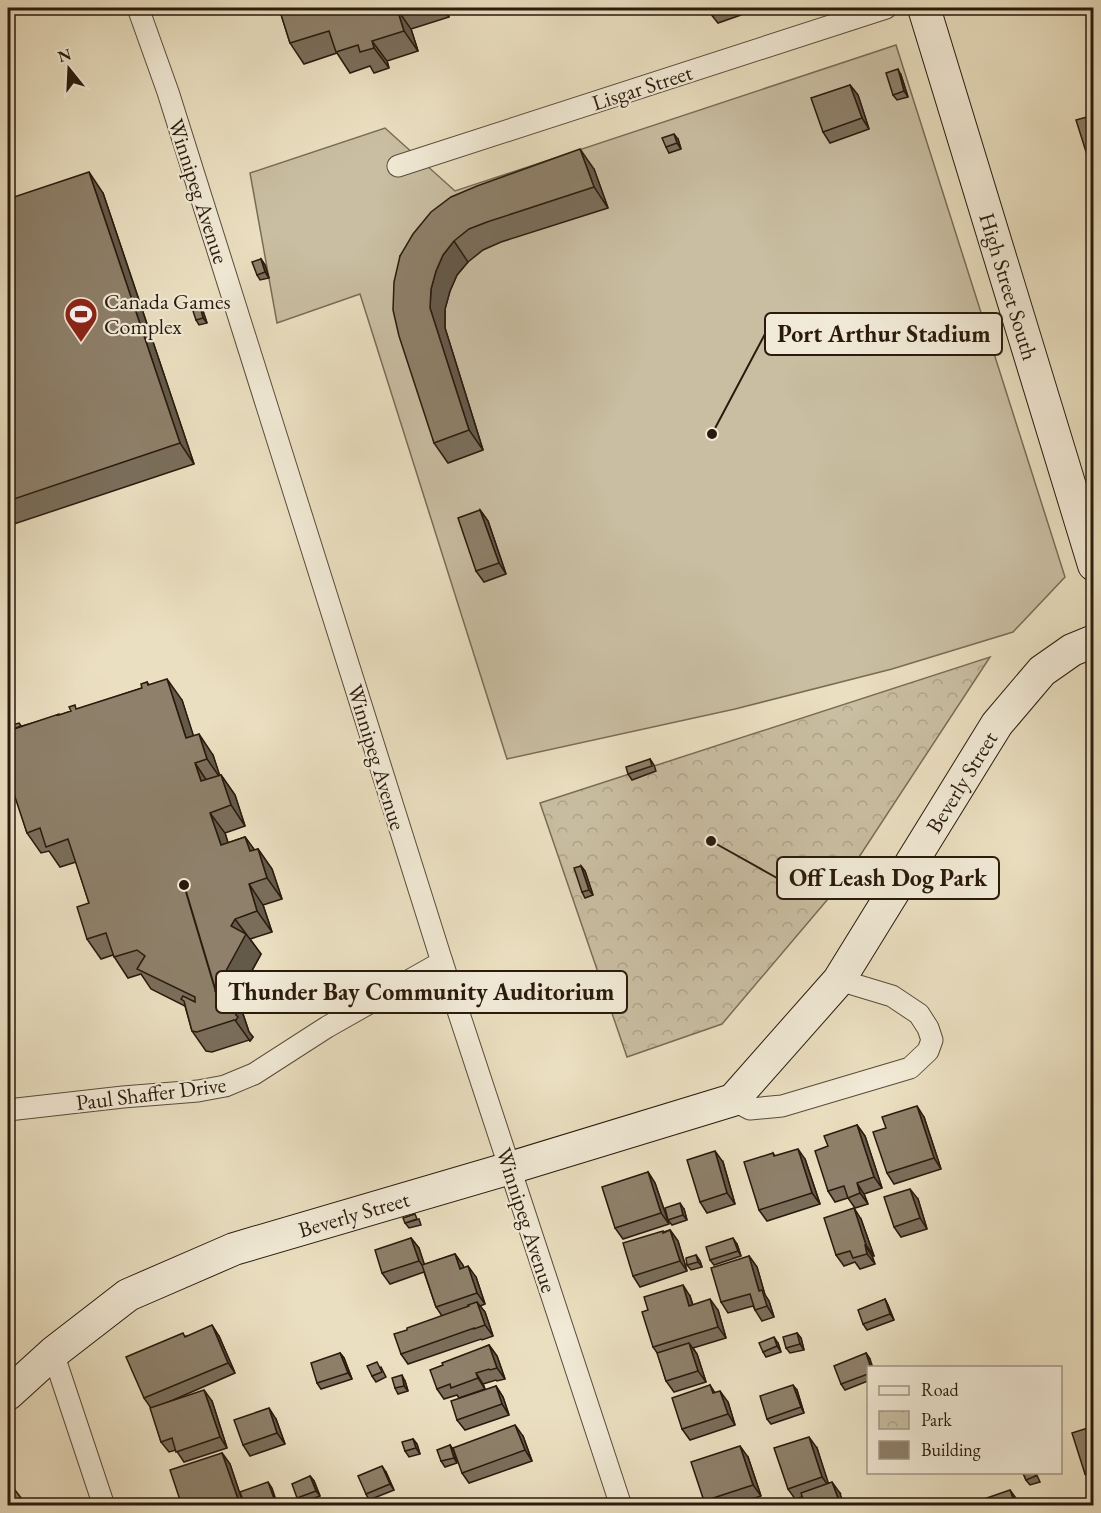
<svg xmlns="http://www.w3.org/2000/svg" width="1101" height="1513" viewBox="0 0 1101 1513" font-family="'EB Garamond',serif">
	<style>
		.park { fill: url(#park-crowns); stroke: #7a6c58; stroke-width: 1.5 }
		.garden { fill: #c9bea2; stroke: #7a6c58; stroke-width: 1.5 }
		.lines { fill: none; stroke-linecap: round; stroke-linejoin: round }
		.street-casing { stroke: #5a4b3a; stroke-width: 23 }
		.secondary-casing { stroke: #2a1a0d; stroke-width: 34 }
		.street { stroke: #f1ead6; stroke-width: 21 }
		.secondary { stroke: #f1ead6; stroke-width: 32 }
		.wall { fill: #7a6e5b; stroke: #2a1a0d; stroke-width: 1.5 }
		.shaded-wall { fill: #635a4a; stroke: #2a1a0d; stroke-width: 1.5 }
		.building { fill: #8e806a; stroke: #2a1a0d; stroke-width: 1.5 }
		.labels { text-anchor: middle; stroke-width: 4.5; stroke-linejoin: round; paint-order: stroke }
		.street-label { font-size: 22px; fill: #2a1a0d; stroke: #f1ead6 }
		.poi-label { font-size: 22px; fill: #2a1a0d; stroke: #f1ead6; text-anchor: start }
		.leader { fill: none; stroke: #2a1a0d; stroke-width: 2 }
		.callout-dot { fill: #2a1a0d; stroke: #f1ead6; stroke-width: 2 }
		.callout { fill: #f1ead6; stroke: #2a1a0d; stroke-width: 2 }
		.callout-label { font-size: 24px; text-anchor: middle; font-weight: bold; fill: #2a1a0d }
	</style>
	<defs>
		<pattern id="park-crowns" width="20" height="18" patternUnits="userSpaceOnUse" patternTransform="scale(1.5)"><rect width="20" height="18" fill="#c9bea2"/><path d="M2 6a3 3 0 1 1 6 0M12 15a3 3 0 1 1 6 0" fill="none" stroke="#ada38a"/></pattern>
	</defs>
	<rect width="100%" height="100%" fill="#eadfc0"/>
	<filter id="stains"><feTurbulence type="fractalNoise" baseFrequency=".00333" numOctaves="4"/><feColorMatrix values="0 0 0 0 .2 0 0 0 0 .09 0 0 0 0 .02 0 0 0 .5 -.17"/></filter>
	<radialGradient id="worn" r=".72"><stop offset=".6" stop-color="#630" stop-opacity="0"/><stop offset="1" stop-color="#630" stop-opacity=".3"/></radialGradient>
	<!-- park -->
	<polygon class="park" points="990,657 844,880 722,1024 627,1057 540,803"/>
	<!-- garden -->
	<polygon class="garden" points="896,45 1065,577 1013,632 892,669 735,709 507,759 360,294 277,323 250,173 385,128 455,191"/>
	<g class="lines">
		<defs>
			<g id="street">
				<polyline points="138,8 168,92 442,962 621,1506"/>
				<polyline points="398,166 886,8"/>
				<polyline points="733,1100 750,1109 782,1106 910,1068 928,1051 932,1040 928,1028 919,1014 892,996 839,980"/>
				<polyline points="8,1110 123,1097 198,1091 225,1086 254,1074 327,1027 442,962"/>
				<polyline points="53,1353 104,1506"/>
			</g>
			<g id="secondary">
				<path id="s1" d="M924 8 1094 565"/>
				<path id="s2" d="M8 1394 53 1353 128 1295 234 1249 510 1168 733 1100 839 980 997 724 1042 671 1072 650 1094 641"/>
			</g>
		</defs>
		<!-- street casing -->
		<use href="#street" class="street-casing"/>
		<!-- secondary casing -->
		<use href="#secondary" class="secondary-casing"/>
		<!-- street -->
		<use href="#street" class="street"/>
		<!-- secondary -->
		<use href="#secondary" class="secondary"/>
	</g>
	<!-- wall -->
	<g class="wall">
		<polygon points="279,8 446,8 449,17 411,29 418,51 387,61 389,68 374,73 370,66 350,73 337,53 304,64 290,43"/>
		<polygon points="708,8 738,8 741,15 718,23 710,13"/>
		<polygon points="901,75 908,97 897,100 893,95"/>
		<polygon points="850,85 858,95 869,129 830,143 823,132"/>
		<polygon points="678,139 681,149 669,153 666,147"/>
		<polygon points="594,169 608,208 501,242 483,250 468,262 457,275 450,291 445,309 445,328 483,450 448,463 434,443 400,256"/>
		<polygon points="103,193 194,464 8,526 8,199"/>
		<polygon points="261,259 265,265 269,278 260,280 257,275"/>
		<polygon points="200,306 203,311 207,323 199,325 196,320"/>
		<polygon points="480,510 488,521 506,574 484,582 476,571"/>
		<polygon points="147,682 149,685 182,700 193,736 213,755 219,775 221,775 235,795 245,826 225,833 228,843 245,837 254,850 258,849 272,869 282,899 263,905 272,932 250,939 261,954 237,998 242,1006 241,1008 249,1032 253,1037 250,1041 249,1040 212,1052 206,1051 192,1031 185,1006 151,989 141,974 128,978 113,955 101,959 87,939 89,903 76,862 60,867 49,851 41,853 27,833 15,795 8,785 8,726 22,726 60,715 142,688"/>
		<polygon points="650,759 654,765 656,771 632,780 628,774"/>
		<polygon points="581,866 585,871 593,895 585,898 582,892"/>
		<polygon points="924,1117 941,1169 894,1184 887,1173 886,1128"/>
		<polygon points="857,1125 865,1136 882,1188 864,1194 868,1204 855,1208 848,1198 835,1202 828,1191 828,1146"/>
		<polygon points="773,1153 775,1156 805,1159 820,1204 767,1221 759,1210"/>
		<polygon points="723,1162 735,1204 707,1213 700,1202"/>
		<polygon points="648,1172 655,1183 669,1224 623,1239 615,1228"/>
		<polygon points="918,1199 927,1229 901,1237 894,1227"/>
		<polygon points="684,1209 687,1220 672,1225 668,1220"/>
		<polygon points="419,1219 421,1225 409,1228 405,1223"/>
		<polygon points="861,1219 874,1256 872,1256 875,1264 860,1269 855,1262 844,1266 836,1255"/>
		<polygon points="670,1230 678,1241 687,1271 640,1287 633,1276 664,1232"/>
		<polygon points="411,1238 419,1248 424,1265 455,1254 464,1268 476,1277 485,1304 480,1306 485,1312 493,1336 482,1340 481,1339 408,1364 401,1354 442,1316 436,1307 424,1272 390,1284 382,1273"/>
		<polygon points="737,1244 741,1256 714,1265 710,1260"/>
		<polygon points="696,1255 700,1261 702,1267 691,1270 687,1265"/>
		<polygon points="749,1256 757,1267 765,1295 769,1301 774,1317 762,1321 755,1310 753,1306 728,1313 721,1302"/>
		<polygon points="690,1296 693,1305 718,1310 726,1338 693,1348 697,1354 706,1382 674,1392 666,1381 658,1354 653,1347"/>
		<polygon points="885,1299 888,1305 894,1320 867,1330 863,1324"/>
		<polygon points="797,1333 801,1338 804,1350 790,1353 786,1348"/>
		<polygon points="186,1336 219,1336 235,1373 164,1404 212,1401 227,1448 184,1462 176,1450 169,1452 161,1442 151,1408 144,1398"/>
		<polygon points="778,1343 781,1352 766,1357 763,1352"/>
		<polygon points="489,1345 497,1356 505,1379 497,1381 496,1380 483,1384 485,1389 459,1398 457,1395 444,1399 437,1389 443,1365"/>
		<polygon points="340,1353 344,1358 352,1379 321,1389 317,1383"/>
		<polygon points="866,1353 870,1359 868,1368 868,1381 845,1390 841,1384"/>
		<polygon points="381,1367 386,1377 376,1382 372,1376"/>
		<polygon points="405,1381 408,1391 398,1394 395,1388"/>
		<polygon points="710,1385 715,1393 728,1402 735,1425 690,1440 682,1429"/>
		<polygon points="496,1386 503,1397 509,1415 465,1430 457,1420"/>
		<polygon points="797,1390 804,1413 771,1424 767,1419"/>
		<polygon points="276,1419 285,1444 250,1456 243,1445"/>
		<polygon points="1094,1423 1094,1485 1085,1474 1091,1427"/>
		<polygon points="523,1436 532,1461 469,1483 462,1473"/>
		<polygon points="413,1439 417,1444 420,1454 409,1457 405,1451"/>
		<polygon points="450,1445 454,1451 457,1463 445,1467 441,1461"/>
		<polygon points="817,1448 828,1484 840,1493 802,1497 795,1499 788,1489"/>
		<polygon points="222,1453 230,1464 244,1506 182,1506"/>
		<polygon points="748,1457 761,1496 732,1506 707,1506 704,1501"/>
		<polygon points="386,1472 394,1490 369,1500 366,1494"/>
		<polygon points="1023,1473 1036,1473 1040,1482 1030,1485 1026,1480"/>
		<polygon points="310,1476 314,1481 320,1496 301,1503 297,1498"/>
	</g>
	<!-- shaded-wall -->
	<g class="shaded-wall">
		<polygon points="442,8 446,8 449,17"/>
		<polygon points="397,9 411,29 418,51 404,31"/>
		<polygon points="372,41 387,61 389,68 374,48"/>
		<polygon points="898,69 901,75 908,97 904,91"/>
		<polygon points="850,85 858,95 869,129 862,118"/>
		<polygon points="674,134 678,139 681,149 677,143"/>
		<polygon points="580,149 594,169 608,208 594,187"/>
		<polygon points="89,172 103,193 194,464 180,443"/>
		<polygon points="454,241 468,262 457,275 450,291 445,309 445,328 483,450 469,430 430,308 431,289 436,271 443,255"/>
		<polygon points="261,259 265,265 269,278 265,272"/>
		<polygon points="200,306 203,311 207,323 203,318"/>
		<polygon points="480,510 488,521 506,574 499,563"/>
		<polygon points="167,679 182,700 201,759 186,738"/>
		<polygon points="199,734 213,755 221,779 207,759"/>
		<polygon points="195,763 209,784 201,781"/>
		<polygon points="221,775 235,795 245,826 231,805"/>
		<polygon points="210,813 225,833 235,865 221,845"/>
		<polygon points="245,837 260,857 250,851"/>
		<polygon points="258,849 272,869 282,899 267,878"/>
		<polygon points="581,866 585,871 593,895 589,890"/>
		<polygon points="249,884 263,905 272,932 257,911"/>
		<polygon points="235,919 261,954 237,998 242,1006 241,1008 249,1032 253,1037 250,1041 217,995 215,991 231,926"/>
		<polygon points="917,1106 924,1117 941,1169 934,1158"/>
		<polygon points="857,1125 865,1136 882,1188 874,1177"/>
		<polygon points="798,1149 805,1159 820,1204 812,1193"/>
		<polygon points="715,1151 723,1162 735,1204 727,1193"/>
		<polygon points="648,1172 655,1183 669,1224 661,1213"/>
		<polygon points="857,1183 864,1194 868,1204 860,1193"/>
		<polygon points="910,1189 918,1199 927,1229 920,1218"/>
		<polygon points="680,1203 684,1209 687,1220 683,1215"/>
		<polygon points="854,1208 861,1219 874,1256 866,1245"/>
		<polygon points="670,1230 678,1241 687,1271 680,1261"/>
		<polygon points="411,1238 419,1248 427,1272 419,1261"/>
		<polygon points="733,1238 737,1244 741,1256 738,1251"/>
		<polygon points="865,1245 872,1256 875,1264 867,1254"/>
		<polygon points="455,1254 463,1265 468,1279 460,1269"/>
		<polygon points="696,1255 700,1261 702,1267 698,1262"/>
		<polygon points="749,1256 757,1267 765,1295 769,1301 774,1317 767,1306 759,1291"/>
		<polygon points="468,1266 476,1277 485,1304 477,1293"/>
		<polygon points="683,1285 690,1296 696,1316 689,1306"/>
		<polygon points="710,1299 718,1310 726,1338 718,1327"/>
		<polygon points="885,1299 888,1305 894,1320 890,1314"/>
		<polygon points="477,1302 485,1312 493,1336 485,1325"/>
		<polygon points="212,1325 219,1336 235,1373 228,1363"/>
		<polygon points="797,1333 801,1338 804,1350 800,1344"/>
		<polygon points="774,1337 778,1343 781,1352 777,1346"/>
		<polygon points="689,1343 697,1354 706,1382 698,1371"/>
		<polygon points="489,1345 497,1356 505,1379 497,1368"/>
		<polygon points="340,1353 344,1358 352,1379 348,1373"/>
		<polygon points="866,1353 870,1359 873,1368 871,1368"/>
		<polygon points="476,1373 483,1384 485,1389 478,1378"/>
		<polygon points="402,1375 405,1381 408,1391 404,1386"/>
		<polygon points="793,1385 797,1390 804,1413 801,1407"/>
		<polygon points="496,1386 503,1397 509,1415 502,1404"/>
		<polygon points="204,1390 212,1401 227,1448 220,1437"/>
		<polygon points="720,1391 728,1402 735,1425 728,1414"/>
		<polygon points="269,1408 276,1419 285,1444 277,1433"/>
		<polygon points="515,1425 523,1436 532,1461 525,1450"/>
		<polygon points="809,1437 817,1448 830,1488 822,1477"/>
		<polygon points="413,1439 417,1444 420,1454 416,1448"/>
		<polygon points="450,1445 454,1451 457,1463 454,1458"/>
		<polygon points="740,1446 748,1457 761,1496 753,1485"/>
		<polygon points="222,1453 230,1464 244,1506 242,1506 238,1499"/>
		<polygon points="382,1466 386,1472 394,1490 390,1484"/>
		<polygon points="310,1476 314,1481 320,1496 316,1491"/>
		<polygon points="268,1482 272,1488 278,1506 276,1504"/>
		<polygon points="832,1482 840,1493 844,1506 841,1506"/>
		<polygon points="1010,1490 1018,1501 1020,1506 1016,1506"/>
	</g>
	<!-- building -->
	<g class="building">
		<polygon points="279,8 400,8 397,9 404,31 372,41 374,48 360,52 358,45 336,52 329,31 290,43"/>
		<polygon points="708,8 724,8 710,13"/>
		<polygon points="898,69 904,91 893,95 886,73"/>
		<polygon points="850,85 862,118 823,132 811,98"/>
		<polygon points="1094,115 1094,177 1076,120"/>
		<polygon points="674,134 677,143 666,147 662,138"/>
		<polygon points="580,149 594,187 487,222 469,229 454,241 443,255 436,271 431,289 430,308 469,430 434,443 399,336 393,310 394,282 400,256 413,234 431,212 451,197 477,186"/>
		<polygon points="89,172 180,443 8,501 8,199"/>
		<polygon points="261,259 265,272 257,275 252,262"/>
		<polygon points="200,306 203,318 196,320 192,308"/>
		<polygon points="480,510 499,563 476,571 458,518"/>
		<polygon points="167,679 186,738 199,734 207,759 195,763 201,781 221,775 231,805 210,813 221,845 245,837 250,851 258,849 267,878 249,884 257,911 235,919 231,926 246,934 215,991 217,995 224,984 228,985 227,988 236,1015 238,1017 236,1020 234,1020 197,1032 192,1031 184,1001 181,999 183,996 195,1002 195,997 137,969 145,956 137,950 114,957 106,933 87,939 77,907 89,903 68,839 46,847 40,828 27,833 9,779 8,780 8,731 59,714 59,715 71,711 69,707 75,705 76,709 142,688 141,684 147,682 148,685"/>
		<polygon points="19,723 21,726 8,731 8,726"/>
		<polygon points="650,759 652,766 628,774 626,767"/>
		<polygon points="581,866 589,890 582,892 574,868"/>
		<polygon points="917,1106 934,1158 887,1173 873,1132 886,1128 882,1117"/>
		<polygon points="857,1125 874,1177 857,1183 860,1193 848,1198 844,1186 828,1191 815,1151 828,1146 824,1136"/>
		<polygon points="798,1149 812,1193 759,1210 744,1162 773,1153 774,1156"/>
		<polygon points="715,1151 727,1193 700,1202 687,1160"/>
		<polygon points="648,1172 661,1213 615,1228 602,1187"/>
		<polygon points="910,1189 920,1218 894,1227 884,1197"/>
		<polygon points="680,1203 683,1215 668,1220 665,1208"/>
		<polygon points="854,1208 866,1245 865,1245 867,1254 853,1258 850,1251 836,1255 824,1218"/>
		<polygon points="415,1214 417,1219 405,1223 403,1218"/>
		<polygon points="670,1230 680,1261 633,1276 623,1243 663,1231 663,1233"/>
		<polygon points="411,1238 419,1261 382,1273 375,1250"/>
		<polygon points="733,1238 738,1251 710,1260 706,1247"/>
		<polygon points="455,1254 460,1269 468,1266 477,1293 436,1307 422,1265"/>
		<polygon points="696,1255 698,1262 687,1265 686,1258"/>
		<polygon points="749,1256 759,1291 762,1290 767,1306 755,1310 750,1294 721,1302 711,1268"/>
		<polygon points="683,1285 689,1306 710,1299 718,1327 653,1347 642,1312 648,1310 644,1297"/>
		<polygon points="885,1299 890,1314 863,1324 858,1310"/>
		<polygon points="477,1302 485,1325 474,1329 474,1328 401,1354 394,1334 407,1330 407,1328 469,1306 468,1305"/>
		<polygon points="212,1325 228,1363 144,1398 126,1357 183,1333 185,1337"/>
		<polygon points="797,1333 800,1344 786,1348 783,1337"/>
		<polygon points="774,1337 777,1346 763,1352 759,1343"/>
		<polygon points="689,1343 698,1371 666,1381 657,1353"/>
		<polygon points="489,1345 497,1368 490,1370 489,1369 476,1373 478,1378 451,1388 450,1384 437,1389 430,1370 443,1365 442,1363"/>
		<polygon points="340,1353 348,1373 317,1383 311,1363"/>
		<polygon points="866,1353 871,1368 868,1368 868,1374 841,1384 834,1366"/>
		<polygon points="377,1362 382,1372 372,1376 367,1366"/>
		<polygon points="402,1375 404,1386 395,1388 392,1378"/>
		<polygon points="710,1385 713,1393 720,1391 728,1414 682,1429 672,1398"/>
		<polygon points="793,1385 801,1407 767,1419 760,1396"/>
		<polygon points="496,1386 502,1404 457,1420 451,1401"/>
		<polygon points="204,1390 220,1437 176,1452 172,1438 161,1442 150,1408"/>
		<polygon points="269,1408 277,1433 243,1445 234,1420"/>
		<polygon points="1094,1423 1094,1471 1085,1474 1072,1433 1091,1427 1091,1425"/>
		<polygon points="515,1425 525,1450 462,1473 453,1448"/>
		<polygon points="809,1437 822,1477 788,1489 774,1448"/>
		<polygon points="413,1439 416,1448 405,1451 402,1442"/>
		<polygon points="450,1445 454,1458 441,1461 437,1450"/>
		<polygon points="740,1446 753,1485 704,1501 691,1462"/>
		<polygon points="222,1453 238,1499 219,1506 182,1506 170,1470"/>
		<polygon points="382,1466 390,1484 366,1494 358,1476"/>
		<polygon points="1023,1473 1034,1473 1036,1476 1026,1480"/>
		<polygon points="310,1476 316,1491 297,1498 292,1484"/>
		<polygon points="8,1481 25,1503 22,1506 8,1506"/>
		<polygon points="268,1482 276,1504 273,1506 245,1506 240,1492"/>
		<polygon points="832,1482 841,1506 805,1506 801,1493"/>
		<polygon points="1010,1490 1016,1506 983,1506 981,1500"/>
		<polygon points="943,1500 945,1506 932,1506 932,1504"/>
		<polygon points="979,1501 980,1506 965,1506 965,1505"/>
	</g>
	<!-- icons -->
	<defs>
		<symbol id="stadium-pin" viewBox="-11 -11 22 30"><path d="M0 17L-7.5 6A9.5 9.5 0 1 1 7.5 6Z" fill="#8f2418" stroke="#f1ead6"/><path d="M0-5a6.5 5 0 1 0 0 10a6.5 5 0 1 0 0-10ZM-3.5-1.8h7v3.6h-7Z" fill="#fff"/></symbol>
	</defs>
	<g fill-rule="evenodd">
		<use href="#stadium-pin" x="62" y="295" width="38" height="52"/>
	</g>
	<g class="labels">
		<!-- street labels -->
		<g class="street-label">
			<text transform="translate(642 87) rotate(-18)" y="8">Lisgar Street</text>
			<text transform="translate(199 191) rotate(72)" y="8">Winnipeg Avenue</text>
			<text dy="8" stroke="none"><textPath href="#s1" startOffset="291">High Street South</textPath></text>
			<text transform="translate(377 757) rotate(73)" y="8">Winnipeg Avenue</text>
			<text dy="8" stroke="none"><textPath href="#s2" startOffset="1185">Beverly Street</textPath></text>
			<text transform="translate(151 1093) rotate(-7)" y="8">Paul Shaffer Drive</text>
			<text dy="8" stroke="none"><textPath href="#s2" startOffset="396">Beverly Street</textPath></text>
			<text transform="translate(527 1220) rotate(72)" y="8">Winnipeg Avenue</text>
		</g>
		<!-- poi labels -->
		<g class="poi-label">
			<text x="104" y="309">Canada Games<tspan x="104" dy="25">Complex</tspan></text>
		</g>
	</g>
	<!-- callouts -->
	<path class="leader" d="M712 434L765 334M711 841L777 878M184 885L216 992"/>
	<g class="callout-dot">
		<circle cx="712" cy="434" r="6"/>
		<circle cx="711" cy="841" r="6"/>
		<circle cx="184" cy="885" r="6"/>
	</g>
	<g class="callout">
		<rect x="765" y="313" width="237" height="42" rx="6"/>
		<rect x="777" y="857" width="222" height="42" rx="6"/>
		<rect x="216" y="971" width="411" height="42" rx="6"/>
	</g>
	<g class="callout-label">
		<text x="884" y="342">Port Arthur Stadium</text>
		<text x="888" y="886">Off Leash Dog Park</text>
		<text x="421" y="1000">Thunder Bay Community Auditorium</text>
	</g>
	<!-- margin -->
	<rect width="1101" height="1513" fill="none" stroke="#eadfc0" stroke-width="30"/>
	<rect x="9" y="9" width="1083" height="1495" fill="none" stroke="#2a1a0d" stroke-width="3"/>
	<rect x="15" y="15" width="1071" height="1483" fill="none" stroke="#2a1a0d" stroke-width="1.5"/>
	<!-- legend -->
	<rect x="867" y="1366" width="195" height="108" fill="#f1ead6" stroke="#a19786" stroke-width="1.5"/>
	<rect x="879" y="1386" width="30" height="9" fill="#f1ead6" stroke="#a19786" stroke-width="1.5"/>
	<text x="921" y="1396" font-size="18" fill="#2a1a0d">Road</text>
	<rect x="879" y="1411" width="30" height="18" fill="url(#park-crowns)" stroke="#a19786" stroke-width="1.5"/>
	<text x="921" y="1426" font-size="18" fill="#2a1a0d">Park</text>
	<rect x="879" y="1441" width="30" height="18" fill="#8e806a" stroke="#a19786" stroke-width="1.5"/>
	<text x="921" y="1456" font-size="18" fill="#2a1a0d">Building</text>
	<!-- north arrow -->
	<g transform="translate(69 69) rotate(342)" stroke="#f1ead6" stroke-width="4.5" paint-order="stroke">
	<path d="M0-4.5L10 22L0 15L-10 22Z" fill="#2a1a0d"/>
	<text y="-9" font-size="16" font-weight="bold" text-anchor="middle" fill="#2a1a0d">N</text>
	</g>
	<rect width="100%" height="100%" filter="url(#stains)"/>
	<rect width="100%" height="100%" fill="url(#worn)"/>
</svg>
